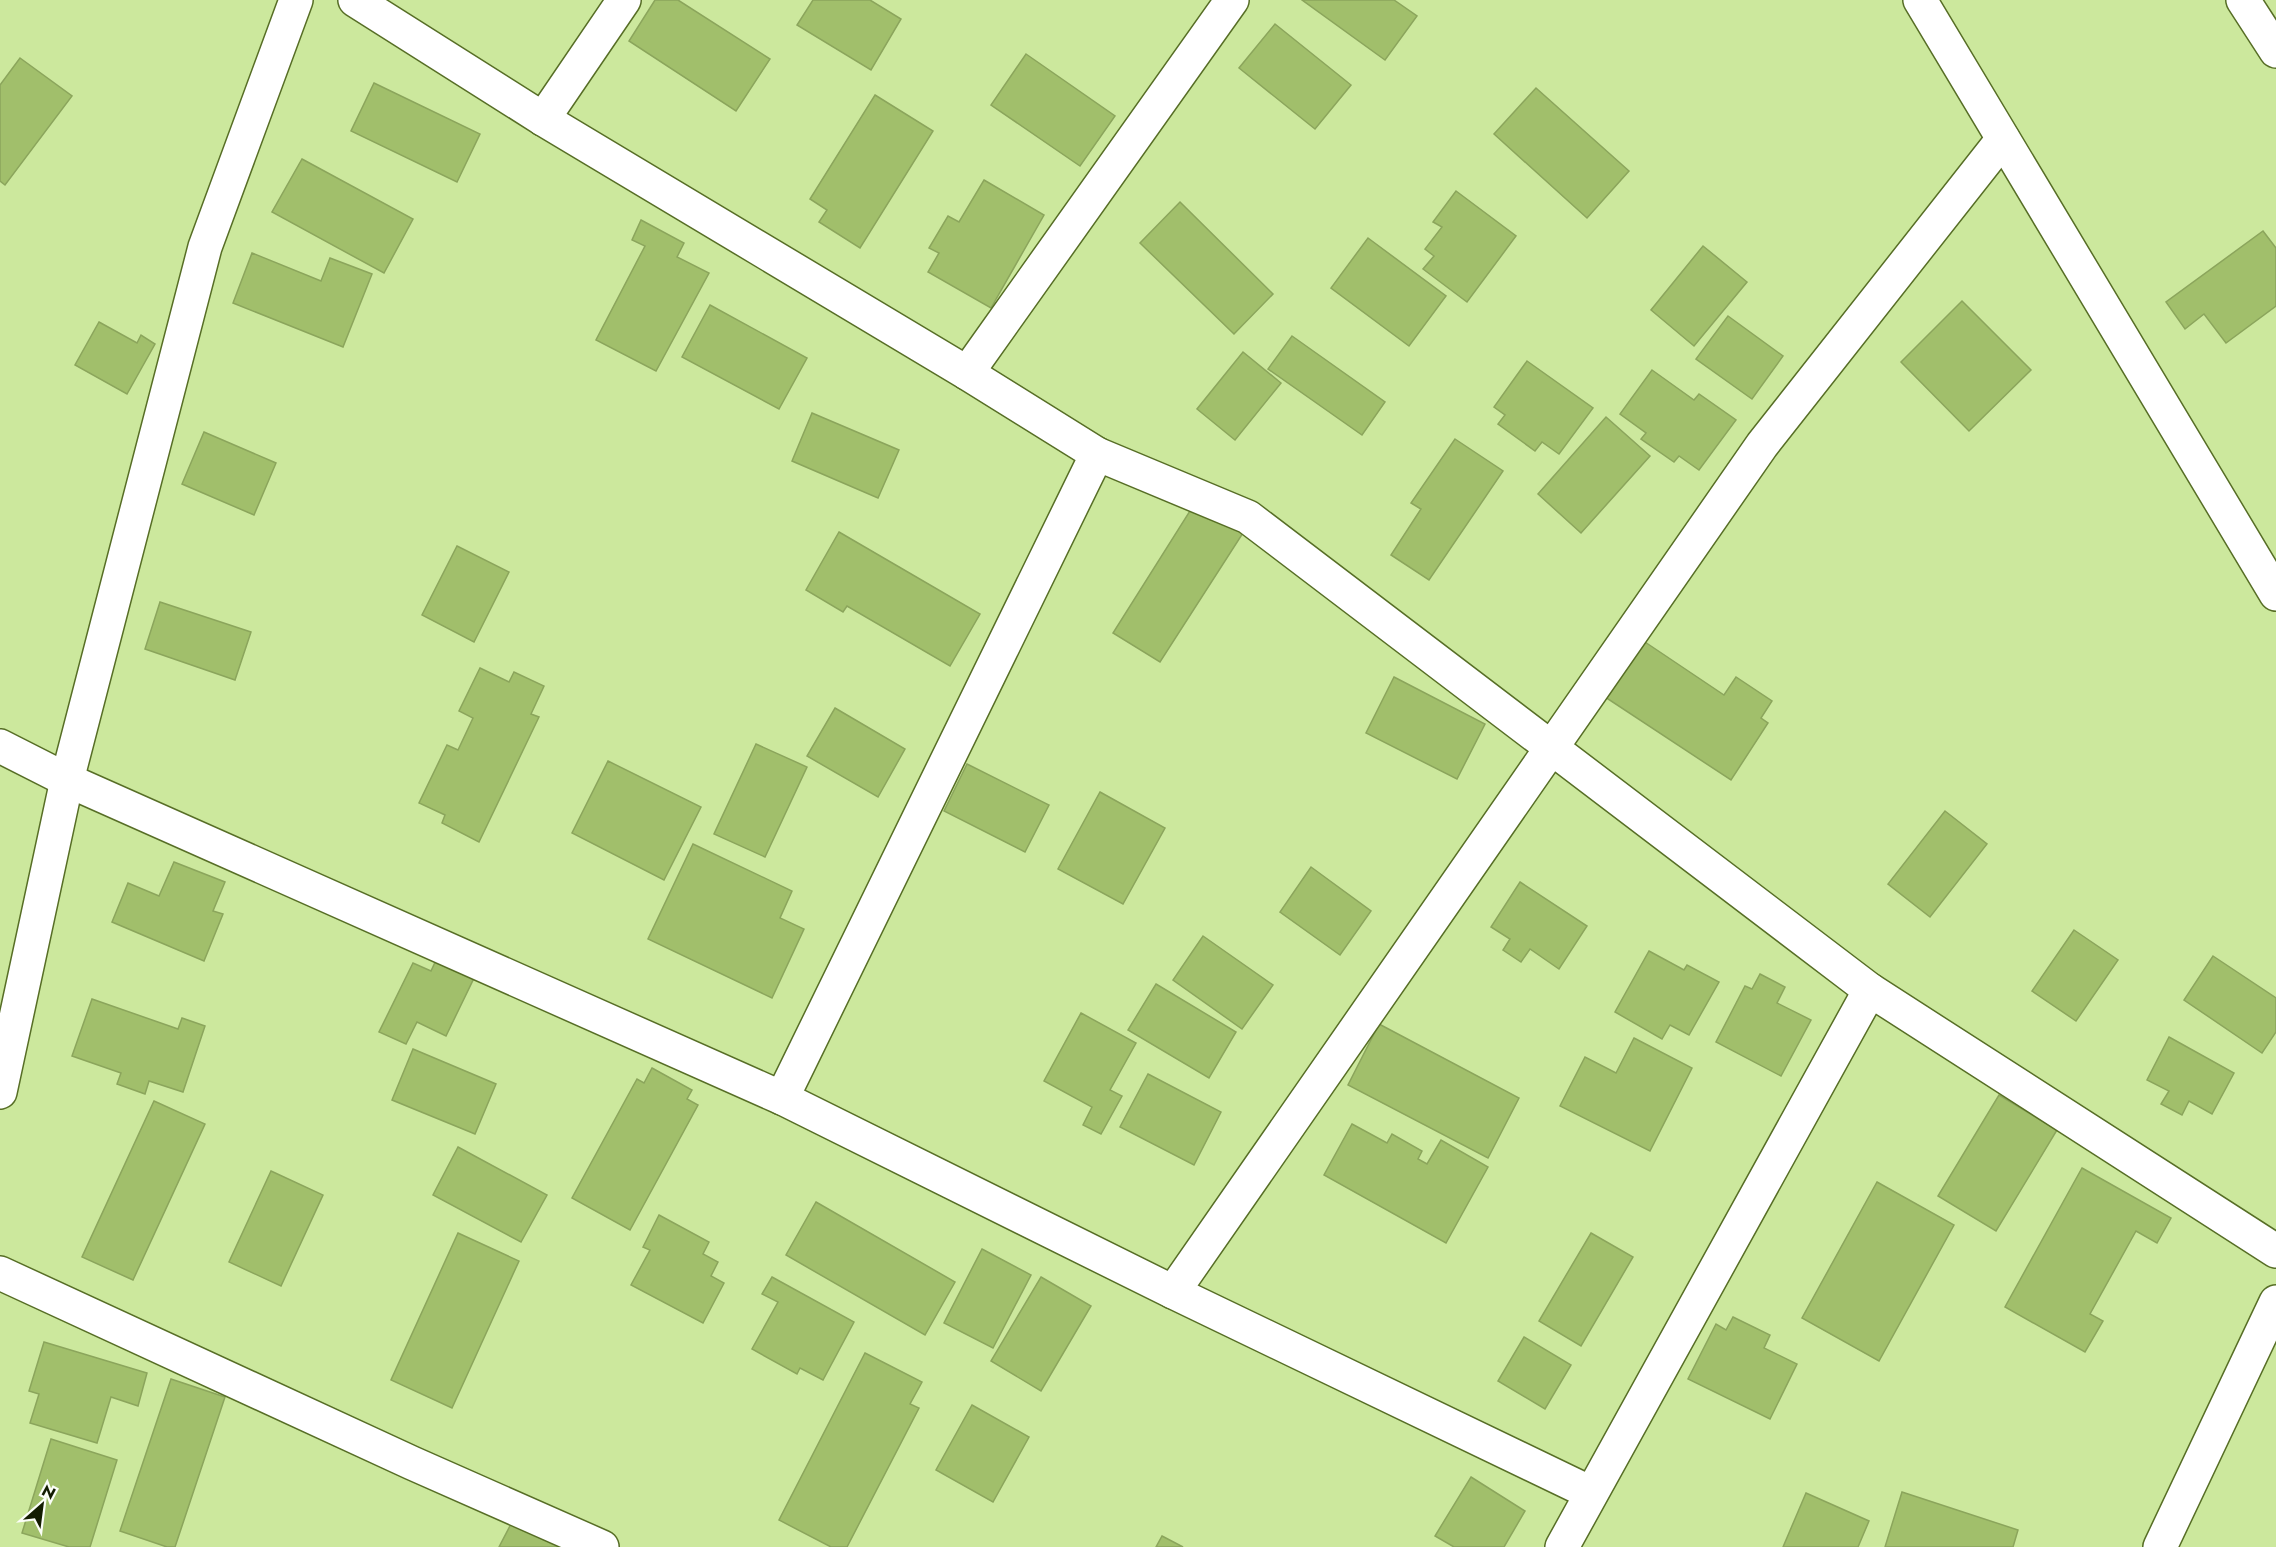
<svg xmlns="http://www.w3.org/2000/svg" width="2276" height="1547" viewBox="0 0 2276 1547" font-family="Jost,sans-serif">
	<style>
		.building { fill: #a1bf6b; stroke: #8ba55c; stroke-width: 1.5 }
		.lines { fill: none; stroke-linecap: round; stroke-linejoin: round }
		.minor-casing { stroke: #576e26; stroke-width: 36 }
		.secondary-casing { stroke: #576e26; stroke-width: 36 }
		.minor { stroke: #fff; stroke-width: 33 }
		.secondary { stroke: #fff; stroke-width: 33 }
	</style>
	<rect width="100%" height="100%" fill="#cce89d"/>
	<!-- building -->
	<g class="building">
		<polygon points="655,0 678,0 770,59 736,111 629,41"/>
		<polygon points="813,0 870,0 901,19 871,70 797,25"/>
		<polygon points="1302,0 1394,0 1417,16 1385,60"/>
		<polygon points="1275,24 1351,85 1315,129 1239,68"/>
		<polygon points="1026,54 1115,116 1080,166 991,105"/>
		<polygon points="20,58 72,96 5,185 0,181 0,85"/>
		<polygon points="374,83 480,134 457,182 351,131"/>
		<polygon points="1536,88 1629,171 1587,218 1494,134"/>
		<polygon points="875,95 933,131 860,248 819,222 827,210 810,199"/>
		<polygon points="302,159 413,219 384,273 272,212"/>
		<polygon points="984,180 1044,215 991,308 928,272 939,253 929,248 948,216 959,222"/>
		<polygon points="1456,191 1516,236 1467,302 1423,269 1434,256 1425,249 1442,227 1433,222"/>
		<polygon points="1180,202 1273,294 1234,334 1140,243"/>
		<polygon points="641,220 684,243 677,257 709,273 656,371 596,340 645,246 632,240"/>
		<polygon points="2263,231 2276,248 2276,306 2226,343 2204,314 2185,329 2166,302"/>
		<polygon points="1368,238 1446,296 1409,346 1331,288"/>
		<polygon points="1703,246 1747,282 1694,346 1651,310"/>
		<polygon points="252,253 321,281 330,258 372,274 343,347 233,303"/>
		<polygon points="1962,301 2031,370 1969,431 1901,362"/>
		<polygon points="710,305 807,358 779,409 682,357"/>
		<polygon points="1728,316 1783,356 1752,399 1696,359"/>
		<polygon points="99,322 137,343 141,335 155,344 127,394 75,365"/>
		<polygon points="1292,336 1385,402 1362,435 1268,369"/>
		<polygon points="1243,352 1281,383 1235,440 1197,409"/>
		<polygon points="1527,361 1593,408 1559,454 1542,442 1535,451 1498,424 1505,415 1494,407"/>
		<polygon points="1652,370 1694,400 1699,394 1736,420 1699,470 1679,456 1674,462 1641,439 1646,433 1620,414"/>
		<polygon points="812,413 899,450 878,498 792,461"/>
		<polygon points="1606,417 1650,456 1581,533 1538,494"/>
		<polygon points="204,432 276,463 254,515 182,484"/>
		<polygon points="1455,439 1503,471 1429,580 1391,555 1421,509 1411,503"/>
		<polygon points="1195,503 1243,533 1160,662 1113,633"/>
		<polygon points="839,532 980,614 950,666 847,606 843,612 806,590"/>
		<polygon points="457,546 509,572 474,642 422,615"/>
		<polygon points="160,602 251,632 235,680 145,649"/>
		<polygon points="1642,640 1724,695 1736,677 1772,701 1761,718 1768,723 1731,780 1605,697"/>
		<polygon points="480,668 509,682 514,672 544,686 531,714 539,717 479,842 442,823 445,815 419,803 447,745 458,750 473,718 459,711"/>
		<polygon points="1394,677 1485,724 1457,779 1366,733"/>
		<polygon points="835,708 905,749 878,797 807,756"/>
		<polygon points="756,744 807,767 765,857 714,834"/>
		<polygon points="608,761 701,807 664,880 572,833"/>
		<polygon points="967,764 1049,805 1025,852 944,811"/>
		<polygon points="1100,792 1165,828 1123,904 1058,869"/>
		<polygon points="1945,811 1987,844 1930,917 1888,884"/>
		<polygon points="693,844 792,891 780,918 804,929 772,998 648,939"/>
		<polygon points="174,862 225,882 213,911 223,914 204,961 112,922 128,883 159,896"/>
		<polygon points="1311,867 1371,911 1340,955 1280,912"/>
		<polygon points="1520,882 1587,926 1559,969 1530,949 1521,962 1503,950 1510,939 1491,927"/>
		<polygon points="2074,930 2118,960 2076,1021 2032,991"/>
		<polygon points="1203,936 1273,985 1242,1029 1173,980"/>
		<polygon points="1649,951 1684,970 1687,965 1719,982 1689,1035 1670,1025 1662,1039 1615,1012"/>
		<polygon points="2213,956 2276,998 2276,1032 2262,1053 2184,1000"/>
		<polygon points="437,958 475,976 446,1036 417,1022 406,1044 379,1032 413,963 431,971"/>
		<polygon points="1760,974 1785,987 1777,1003 1811,1020 1781,1076 1716,1042 1745,986 1752,989"/>
		<polygon points="1156,984 1236,1032 1209,1078 1128,1030"/>
		<polygon points="92,999 178,1029 182,1018 205,1026 183,1092 149,1081 145,1094 117,1084 121,1073 72,1056"/>
		<polygon points="1081,1013 1136,1043 1110,1090 1122,1096 1101,1134 1083,1125 1092,1107 1044,1081"/>
		<polygon points="1379,1024 1519,1098 1488,1158 1348,1085"/>
		<polygon points="2169,1037 2234,1073 2212,1114 2189,1101 2182,1115 2161,1104 2169,1091 2147,1080"/>
		<polygon points="1634,1038 1692,1068 1650,1151 1560,1106 1585,1057 1616,1073"/>
		<polygon points="413,1049 496,1084 475,1134 392,1100"/>
		<polygon points="652,1068 692,1090 687,1099 698,1105 630,1230 572,1198 637,1079 644,1083"/>
		<polygon points="1148,1074 1221,1112 1194,1165 1120,1127"/>
		<polygon points="1999,1095 2057,1130 1996,1231 1938,1196"/>
		<polygon points="154,1101 205,1124 133,1280 82,1257"/>
		<polygon points="1352,1124 1387,1143 1392,1134 1422,1151 1418,1159 1427,1164 1441,1140 1488,1167 1446,1243 1324,1175"/>
		<polygon points="458,1147 547,1195 521,1242 433,1195"/>
		<polygon points="2082,1168 2171,1218 2157,1243 2136,1231 2090,1314 2103,1321 2085,1352 2005,1307"/>
		<polygon points="271,1171 323,1195 281,1286 229,1262"/>
		<polygon points="1877,1182 1954,1225 1879,1361 1802,1318"/>
		<polygon points="816,1202 955,1282 925,1335 786,1255"/>
		<polygon points="659,1215 709,1242 703,1254 718,1262 711,1276 724,1283 703,1323 631,1285 650,1250 643,1247"/>
		<polygon points="458,1233 519,1261 452,1408 391,1380"/>
		<polygon points="1591,1233 1633,1257 1581,1346 1539,1321"/>
		<polygon points="982,1249 1031,1275 993,1348 944,1323"/>
		<polygon points="772,1277 854,1322 823,1380 800,1368 797,1374 752,1349 778,1302 762,1294"/>
		<polygon points="1041,1277 1091,1306 1041,1391 991,1361"/>
		<polygon points="1733,1317 1770,1335 1764,1348 1797,1364 1770,1419 1688,1379 1716,1324 1726,1330"/>
		<polygon points="1524,1337 1571,1365 1545,1409 1498,1381"/>
		<polygon points="44,1342 147,1373 138,1406 111,1397 97,1443 30,1423 39,1394 29,1391"/>
		<polygon points="865,1353 922,1382 910,1404 919,1408 847,1547 831,1547 779,1520"/>
		<polygon points="171,1379 225,1397 175,1547 167,1547 120,1531"/>
		<polygon points="972,1405 1029,1437 993,1502 936,1470"/>
		<polygon points="51,1439 117,1460 90,1547 69,1547 22,1533"/>
		<polygon points="1471,1477 1525,1511 1504,1547 1454,1547 1435,1536"/>
		<polygon points="1902,1492 2018,1530 2013,1547 1885,1547"/>
		<polygon points="1806,1493 1869,1521 1858,1547 1783,1547"/>
		<polygon points="513,1520 564,1547 499,1547"/>
		<polygon points="1162,1536 1183,1547 1156,1547"/>
	</g>
	<g class="lines">
		<defs>
			<g id="minor">
				<polyline points="355,0 543,119 967,373 1097,454 1248,517 1870,990 2276,1251"/>
				<polyline points="2243,0 2276,51"/>
				<polyline points="543,119 624,0"/>
				<polyline points="967,373 1232,0"/>
				<polyline points="0,746 67,780 782,1098 1173,1292 1591,1493"/>
				<polyline points="0,1092 67,780 205,247 296,0"/>
				<polyline points="782,1098 1097,454"/>
				<polyline points="0,1273 412,1463 602,1547"/>
				<polyline points="1173,1292 1762,445 2003,139"/>
				<polyline points="1562,1547 1870,990"/>
				<polyline points="2160,1547 2276,1302"/>
			</g>
			<polyline id="secondary" points="1920,0 2276,594"/>
		</defs>
		<!-- minor casing -->
		<use href="#minor" class="minor-casing"/>
		<!-- secondary casing -->
		<use href="#secondary" class="secondary-casing"/>
		<!-- minor -->
		<use href="#minor" class="minor"/>
		<!-- secondary -->
		<use href="#secondary" class="secondary"/>
	</g>
	<!-- north arrow -->
	<g transform="translate(42 1505) rotate(28)" stroke="#fbfef7" stroke-width="4.5" paint-order="stroke">
	<path d="M0-4.5L10 22L0 15L-10 22Z" fill="#131c01"/>
	<text y="-9" font-size="16" font-weight="bold" text-anchor="middle" fill="#131c01">N</text>
	</g>
</svg>
